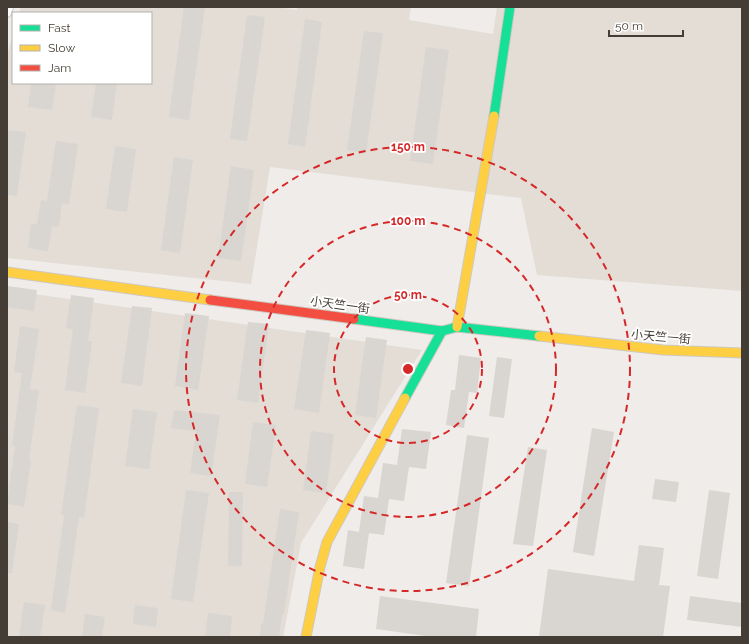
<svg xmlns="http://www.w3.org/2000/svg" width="749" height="644" viewBox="0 0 749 644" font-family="Raleway,'Noto Sans SC',sans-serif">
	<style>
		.residential { fill: #e3ddd6 }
		.building { fill: #d9d5d1 }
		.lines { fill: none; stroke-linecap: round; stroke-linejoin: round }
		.street-casing { stroke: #cdcac7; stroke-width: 10 }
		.fast-casing { stroke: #cec8c0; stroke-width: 11 }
		.slow-casing { stroke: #cec8c0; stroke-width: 11 }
		.jam-casing { stroke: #cec8c0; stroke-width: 11 }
		.street { stroke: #fdfcfc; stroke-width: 8 }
		.fast { stroke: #16e098; stroke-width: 9 }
		.slow { stroke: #ffcf43; stroke-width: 9 }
		.jam { stroke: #f24e42; stroke-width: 9 }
		.ring { fill: none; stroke: #d62828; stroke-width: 2; stroke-dasharray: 7 5 }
		.labels { text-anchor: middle; stroke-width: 3.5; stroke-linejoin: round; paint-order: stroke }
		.street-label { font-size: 12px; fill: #443d35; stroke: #fff }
		.centre { fill: #d62828; stroke: #fff; stroke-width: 2 }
		.ring-label { font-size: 12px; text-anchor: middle; font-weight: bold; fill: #d62828; stroke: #fff; stroke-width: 3.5; stroke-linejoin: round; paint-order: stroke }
	</style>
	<rect width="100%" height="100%" fill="#efece9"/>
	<!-- residential -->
	<g class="residential">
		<polygon points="21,7 277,7 297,10 297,7 411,7 409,20 493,34 497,7 742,7 742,291 537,275 521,198 270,167 251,284 7,258 7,56 13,34 13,83 151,83 151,13 19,13"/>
		<polygon points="7,290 422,350 301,543 283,637 7,637"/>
	</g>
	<!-- building -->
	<g class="building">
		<polygon points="184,7 205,7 189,120 169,117"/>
		<polygon points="247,15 265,17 247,141 230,139"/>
		<polygon points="305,19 322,22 305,147 288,144"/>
		<polygon points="364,31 383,33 366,153 347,150"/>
		<polygon points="426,47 449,50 433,164 410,161"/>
		<polygon points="31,83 56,83 52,110 28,107"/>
		<polygon points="96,83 117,83 112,120 91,117"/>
		<polygon points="7,130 26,132 17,196 7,195"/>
		<polygon points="56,141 78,144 69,204 62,203 59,227 52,226 48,251 28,248 31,224 37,224 41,200 47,201"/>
		<polygon points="115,146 136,149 127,212 106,209"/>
		<polygon points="174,157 193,160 180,253 161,250"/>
		<polygon points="231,166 254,170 241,261 218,258"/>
		<polygon points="7,286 37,290 34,311 7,307"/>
		<polygon points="71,295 94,298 88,341 92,341 85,393 65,390 73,329 66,328"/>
		<polygon points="132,306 152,308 142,386 121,383"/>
		<polygon points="185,313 209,316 198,390 175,386"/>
		<polygon points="248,322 269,324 258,403 237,400"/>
		<polygon points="20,326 39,329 30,389 39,390 29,460 31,460 24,507 7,504 15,446 12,445 22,373 14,372"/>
		<polygon points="306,330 330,333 319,413 294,409"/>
		<polygon points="366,337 387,340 376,418 355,415"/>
		<polygon points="459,355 481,358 477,393 469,392 464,428 446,425 451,390 455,390"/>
		<polygon points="497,357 512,359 504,418 489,416"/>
		<polygon points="77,405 99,408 84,518 79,517 65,613 51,610 64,515 61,515"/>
		<polygon points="133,409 157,412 149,469 125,466"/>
		<polygon points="174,410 220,415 211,476 190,473 196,431 171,428"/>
		<polygon points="253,422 276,425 267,487 245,484"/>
		<polygon points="592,428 614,432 594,556 573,552"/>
		<polygon points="402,429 431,432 426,469 409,467 404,501 389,499 384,535 369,533 364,569 343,566 348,530 359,532 364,496 378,498 383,463 397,465"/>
		<polygon points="311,431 334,434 326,493 303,490"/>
		<polygon points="467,435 489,438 469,586 446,583"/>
		<polygon points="528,447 547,450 533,546 513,544"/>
		<polygon points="655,479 679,482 676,502 652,499"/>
		<polygon points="186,490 209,493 193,602 171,599"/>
		<polygon points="709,490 730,493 718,579 697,576"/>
		<polygon points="229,492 243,492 242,566 228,566"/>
		<polygon points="280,509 299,512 284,614 282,614 279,637 260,637 261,624 263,624"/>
		<polygon points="7,522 19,524 12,573 7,573"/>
		<polygon points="639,545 664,548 659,585 670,586 663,637 539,637 548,569 634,581"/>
		<polygon points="380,596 479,609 476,637 433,637 376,629"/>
		<polygon points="690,596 742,603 742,627 687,620"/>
		<polygon points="24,602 45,605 40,637 19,637"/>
		<polygon points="135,605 158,608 156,627 133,624"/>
		<polygon points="208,613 232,616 230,637 205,636"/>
		<polygon points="85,614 105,617 102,637 82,637"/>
	</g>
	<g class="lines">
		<defs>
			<polyline id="street" points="7,13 9,7"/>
			<g id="fast">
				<polyline points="494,116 510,7"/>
				<polyline points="354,319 442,331 457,327 539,336"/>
				<polyline points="405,398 442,331"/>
			</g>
			<g id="slow">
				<polyline points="7,272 210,300"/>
				<polyline points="457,327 494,116"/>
				<polyline points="539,336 663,350 742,353"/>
				<polyline points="306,637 320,567 327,542 405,398"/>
			</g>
			<polyline id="jam" points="210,300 354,319"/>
		</defs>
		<!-- street casing -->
		<use href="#street" class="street-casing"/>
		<!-- fast casing -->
		<use href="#fast" class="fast-casing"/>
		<!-- slow casing -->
		<use href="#slow" class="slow-casing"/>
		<!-- jam casing -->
		<use href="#jam" class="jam-casing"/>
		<!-- street -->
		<use href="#street" class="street"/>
		<!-- fast -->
		<use href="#fast" class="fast"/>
		<!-- slow -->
		<use href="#slow" class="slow"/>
		<!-- jam -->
		<use href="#jam" class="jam"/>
	</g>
	<!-- distance rings -->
	<g class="ring">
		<circle cx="408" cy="369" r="74"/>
		<circle cx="408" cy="369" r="148"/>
		<circle cx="408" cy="369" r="222"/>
	</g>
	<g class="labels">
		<!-- street labels -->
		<g class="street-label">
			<text transform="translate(340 305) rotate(8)" y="4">小天竺一街</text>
			<text transform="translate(661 337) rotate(5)" y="4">小天竺一街</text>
		</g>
	</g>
	<circle cx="408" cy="369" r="6" class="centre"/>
	<g class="ring-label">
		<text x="408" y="151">150 m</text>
		<text x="408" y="225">100 m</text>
		<text x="408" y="299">50 m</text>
	</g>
	<!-- border -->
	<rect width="749" height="644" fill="none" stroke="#443d35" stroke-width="16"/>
	<!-- legend -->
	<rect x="12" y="12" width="140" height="72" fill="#ffffff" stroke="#b4b1ae"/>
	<rect x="20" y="25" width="20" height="6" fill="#16e098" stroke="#b4b1ae"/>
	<text x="48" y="32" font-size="12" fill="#443d35">Fast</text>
	<rect x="20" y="45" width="20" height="6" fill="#ffcf43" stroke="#b4b1ae"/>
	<text x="48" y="52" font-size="12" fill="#443d35">Slow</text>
	<rect x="20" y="65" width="20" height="6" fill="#f24e42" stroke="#b4b1ae"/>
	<text x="48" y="72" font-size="12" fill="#443d35">Jam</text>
	<!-- scale -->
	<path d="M609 30v6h74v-6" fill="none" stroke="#443d35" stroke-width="2"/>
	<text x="615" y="30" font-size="12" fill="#443d35" stroke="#ffffff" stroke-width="3" paint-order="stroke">50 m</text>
</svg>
